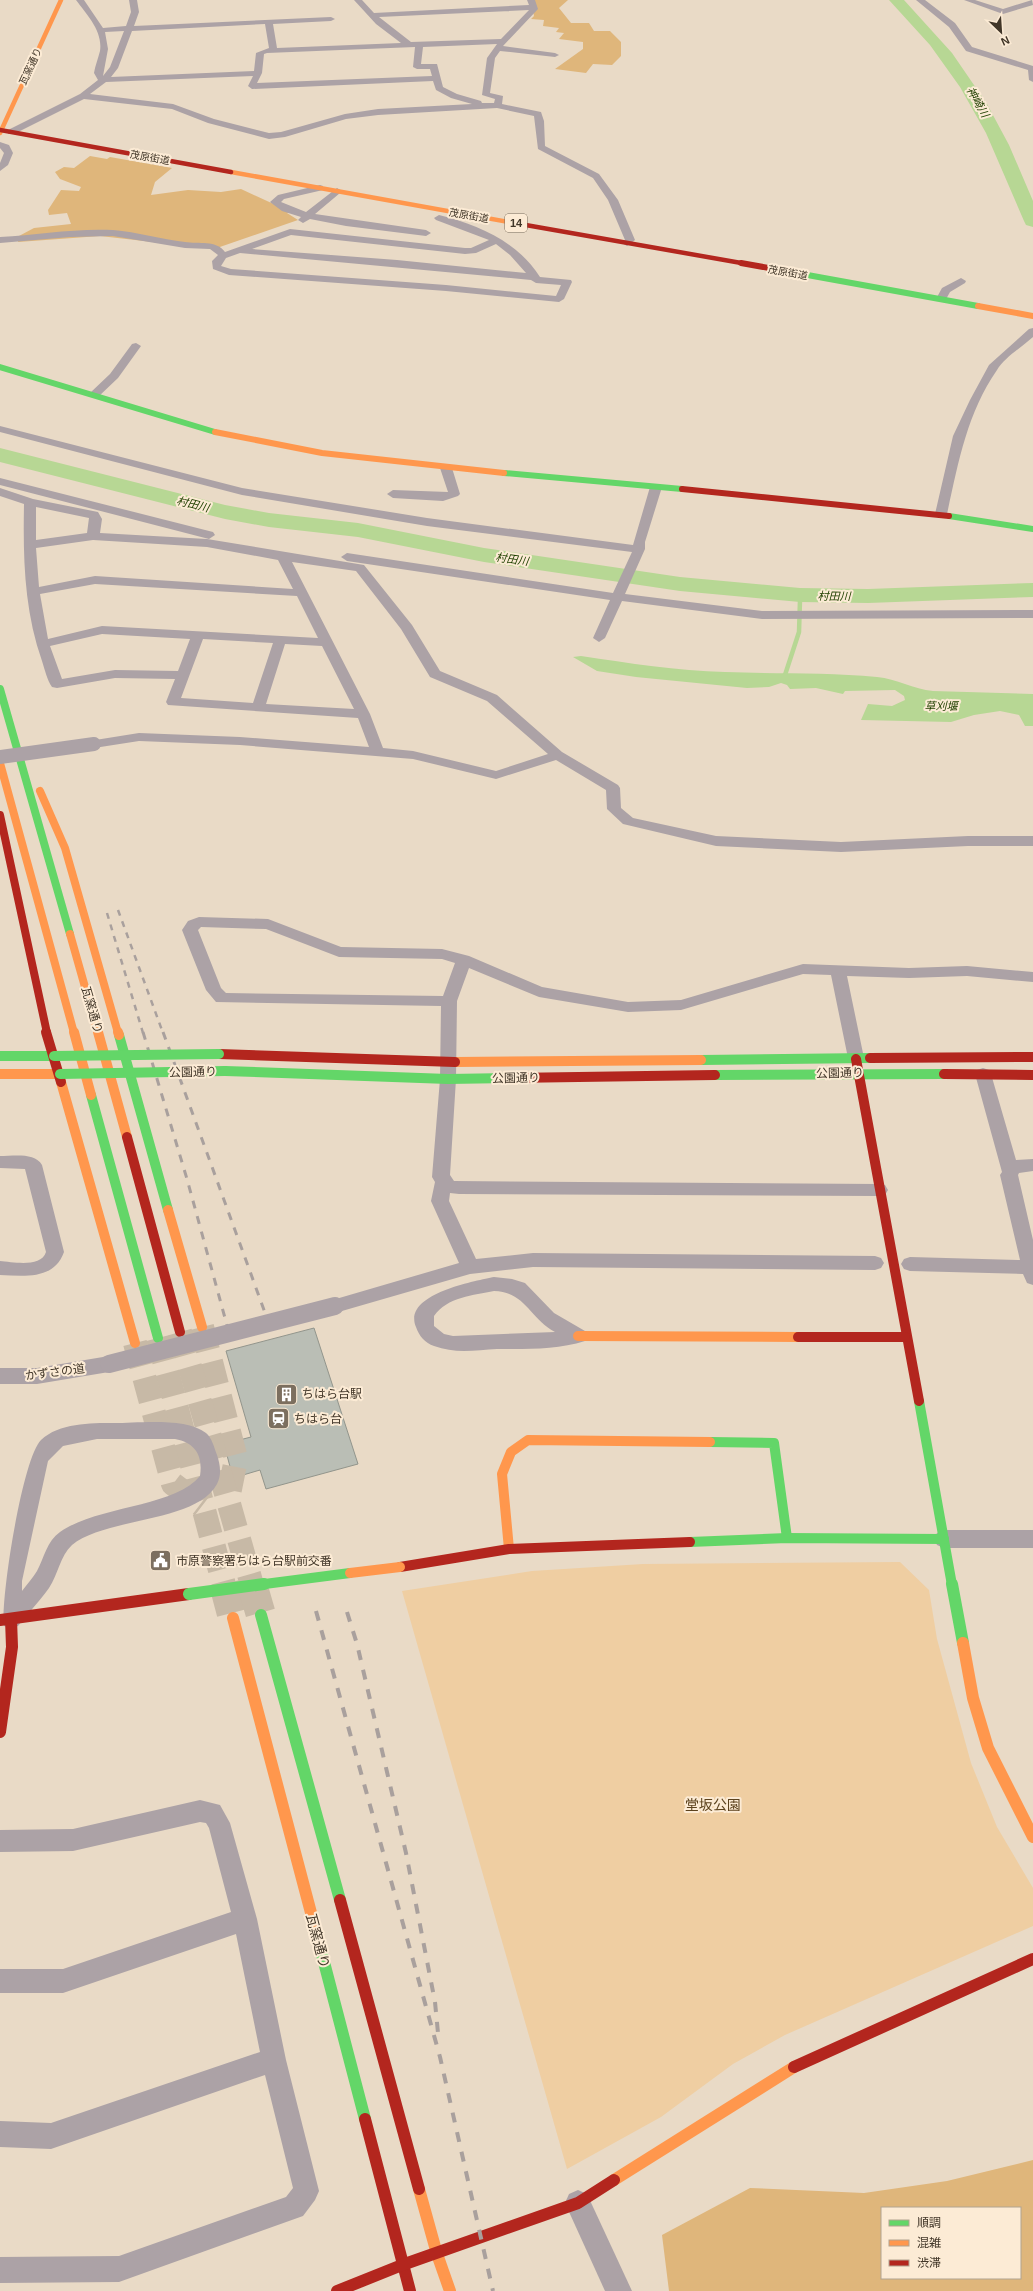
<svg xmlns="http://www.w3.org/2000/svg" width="1033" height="2291" viewBox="0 0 1033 2291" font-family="Helvetica,'Noto Sans JP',sans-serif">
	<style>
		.green { fill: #efcea2 }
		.forest { fill: #dfb67b; fill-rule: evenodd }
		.water { fill: #b7d794 }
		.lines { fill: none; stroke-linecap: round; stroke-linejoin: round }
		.stream-far1 { stroke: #b7d794; stroke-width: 3.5 }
		.stream { stroke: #b7d794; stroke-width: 4.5 }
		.river { fill: #b7d794; fill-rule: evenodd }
		.building { fill: #babeb5; stroke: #92958c }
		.secondary-tunnel-far1 { stroke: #c7b9a6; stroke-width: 24; stroke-dasharray: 24 12; stroke-linecap: butt }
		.secondary-tunnel { stroke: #c7b9a6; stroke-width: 30; stroke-dasharray: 30 15; stroke-linecap: butt }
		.street { fill: #aca2a6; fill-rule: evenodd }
		.fast-far3 { stroke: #63d668; stroke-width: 6 }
		.fast-far2 { stroke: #63d668; stroke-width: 8 }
		.fast-far1 { stroke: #63d668; stroke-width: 10 }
		.fast { stroke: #63d668; stroke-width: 12 }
		.slow-far4 { stroke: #ff974d; stroke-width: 4.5 }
		.slow-far3 { stroke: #ff974d; stroke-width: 6 }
		.slow-far2 { stroke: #ff974d; stroke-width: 8 }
		.slow-far1 { stroke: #ff974d; stroke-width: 10 }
		.slow { stroke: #ff974d; stroke-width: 12 }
		.jam-far4 { stroke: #b3261e; stroke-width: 4.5 }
		.jam-far3 { stroke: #b3261e; stroke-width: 6 }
		.jam-far2 { stroke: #b3261e; stroke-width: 8 }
		.jam-far1 { stroke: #b3261e; stroke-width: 10 }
		.jam { stroke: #b3261e; stroke-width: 12 }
		.rail-far2 { stroke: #a9a09d; stroke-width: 2.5; stroke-dasharray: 6 6; stroke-linecap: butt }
		.rail-far1 { stroke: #a9a09d; stroke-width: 3; stroke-dasharray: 8 8; stroke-linecap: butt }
		.rail { stroke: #a9a09d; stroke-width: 4; stroke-dasharray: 10 10; stroke-linecap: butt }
		.street-bridge-far1 { stroke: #aca2a6; stroke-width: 14 }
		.street-bridge { stroke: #aca2a6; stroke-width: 18 }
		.fast-bridge-far1 { stroke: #63d668; stroke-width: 10 }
		.fast-bridge { stroke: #63d668; stroke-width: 12 }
		.slow-bridge { stroke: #ff974d; stroke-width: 10 }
		.labels { text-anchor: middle; stroke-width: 4; stroke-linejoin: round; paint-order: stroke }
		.far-street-label { font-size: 10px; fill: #413628; stroke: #fcebd5 }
		.far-water-label { font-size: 11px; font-style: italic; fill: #204000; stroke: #fcebd5 }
		.shield { fill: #fcebd5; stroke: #796c5c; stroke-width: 1 }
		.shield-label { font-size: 11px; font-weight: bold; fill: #413628 }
		.street-label { font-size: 12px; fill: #413628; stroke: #fcebd5 }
		.poi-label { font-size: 12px; fill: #413628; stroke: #fcebd5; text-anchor: start }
		.near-park-label { font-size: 14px; fill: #5c421d; stroke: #fcebd5 }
		.near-street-label { font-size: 14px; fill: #413628; stroke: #fcebd5 }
	</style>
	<rect width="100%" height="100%" fill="#e9dac6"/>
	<!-- green -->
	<polygon class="green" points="900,1562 929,1590 937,1639 971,1763 997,1827 1033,1888 1033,1926 785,2035 733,2064 661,2117 567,2169 402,1591 532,1571 643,1564"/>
	<!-- forest -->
	<g class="forest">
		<polygon points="531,0 568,0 559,8 571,23 589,23 594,31 610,31 621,42 621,56 612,65 593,64 586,73 555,69 583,49 583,42 559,39 564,33 556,32 559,28 543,26 544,20 531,19 534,16"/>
		<polygon points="90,156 107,159 110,157 172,168 155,182 151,195 188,190 221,192 241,189 291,212 287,213 298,220 214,249 100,236 18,242 19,236 34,228 71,224 67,213 49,215 48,210 61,190 79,191 81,187 60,179 55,172 64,167 74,168"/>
		<path d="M1033 2160V2291H669L662 2235 750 2188 864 2193 947 2181ZM882 2208H1020V2278H882Z"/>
	</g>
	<!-- water -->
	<path class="water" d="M581 656C629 663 677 671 725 672 776 674 827 672 877 677 897 679 913 689 933 691L1033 694V726H1025L1019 715 1000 711 974 715 951 722 861 720 868 704 892 706 905 700 904 696 895 690 845 691 843 694 816 688 790 689 787 685 781 683 769 687 747 688 636 677 597 671 573 657Z"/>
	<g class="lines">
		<!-- stream-far1 -->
		<polyline class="stream-far1" points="800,601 800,595"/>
		<!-- stream -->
		<polyline class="stream" points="784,678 799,632 800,600"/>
		<!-- river -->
		<g class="river">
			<polygon points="889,0 904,0 952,53 987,104 1009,145 1033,201 1033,227 1026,225 1024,221 986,133 960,87 930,45"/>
			<polygon points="0,448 225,505 269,513 358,523 484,548 680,577 800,588 868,589 1033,583 1033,597 868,603 800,602 680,591 484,562 358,537 269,527 225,519 0,462"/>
		</g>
	</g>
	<!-- building -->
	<polygon class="building" points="314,1328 358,1464 266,1489 260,1470 233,1478 224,1444 251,1437 226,1351"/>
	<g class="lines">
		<!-- secondary-tunnel-far1 -->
		<g class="secondary-tunnel-far1">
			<polyline points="202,1327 236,1459 228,1499"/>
			<polyline points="180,1332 252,1585"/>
			<polyline points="158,1338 224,1585"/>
			<polyline points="135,1343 173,1484 202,1506"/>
		</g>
		<!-- secondary-tunnel -->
		<g class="secondary-tunnel">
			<polyline points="224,1584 233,1618"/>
			<polyline points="252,1584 261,1615"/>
		</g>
		<!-- street -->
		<g class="street">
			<path d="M76 0H84L103 28 126 26 131 12 129 0H137L139 12 134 26 331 17 335 19 331 21 273 24 277 48 401 43 376 24 354 0H362L374 13 529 5 527 0H535L538 9 503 46 555 53 559 55 555 57 500 51 495 58 490 93 503 96 502 104 541 112 544 121 545 146 599 174 618 200 635 240 627 246 622 243 625 240 608 200 593 178 538 149 534 116 497 108 378 115 346 119 285 137 269 139 208 123 172 109 84 99 14 134H8V130L80 94 98 80 94 73C95 66 98 59 100 51 103 31 87 15 76 0ZM529 10 501 39 411 42 379 17ZM265 24 269 48 256 53 254 71 111 77 118 68 132 31ZM124 31 110 67 103 76 108 49 105 32ZM497 44 487 58 482 95 495 99 494 103H482L481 101 457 94 443 87 437 64H421L423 47ZM415 47 413 67 417 69H430L432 76 257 83 262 73 264 54 267 53ZM253 76 248 86 252 89 433 81 436 90 451 98 472 104 378 109 345 114 281 132 269 133 214 119 173 104 90 94 106 82Z"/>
			<polygon points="916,0 925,0 955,23 972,47 1033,66 1033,82 1029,80 1028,70 966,51 949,27"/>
			<polygon points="964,0 975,0 1003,9 1032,0 1033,5 1003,14"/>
			<polygon points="0,142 9,145 13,153 8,165 0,171 0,163 4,153 0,148"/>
			<polygon points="320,185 323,186 323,190 284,199 281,202 306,212 337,188 342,191 340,193 315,214 426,230 431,233 426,236 346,226 310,219 303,223 298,220 301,217 282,211 270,202 278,195"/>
			<path d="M439 215C479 225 518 242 540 277L571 280 572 282 564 299 559 302 446 291 229 275 213 269 212 261 218 255 210 249 185 248 113 236 70 237 0 243V237C37 235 75 228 113 230 137 232 161 239 185 242 198 244 217 240 225 252L290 229 465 248H471L489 240 436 220 434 218ZM291 235 465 254 476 253 496 244 510 255 526 273 397 260 252 249ZM240 253 531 280 536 283 561 285 556 296 446 285 231 269 221 266 226 258Z"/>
			<polygon points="961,278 966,281 965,283 950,292 945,301 937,301 936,299 942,288"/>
			<path d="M1033 328V337C1022 347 1005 357 997 370 967 413 958 464 947 514L941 518 937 517 935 514 953 436 970 400 989 365 1029 329Z"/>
			<polygon points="136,343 141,346 118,378 98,397 90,397 90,393 110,374 132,344"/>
			<polygon points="0,426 242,488 427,518 633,545 650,487 656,484 662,487 645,542 645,549 625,594 762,611 1033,610 1033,618 762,619 622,601 605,638 599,642 593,638 610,600 347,561 341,557 347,553 613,593 632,552 427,526 242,495 0,432"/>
			<polygon points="446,465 452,468 460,494 458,496 443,501 393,498 387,494 393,490 448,492 440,468"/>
			<polygon points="0,478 213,532 215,535 209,539 0,485"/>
			<path d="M0 488 33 499 98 512 102 519 100 533 207 539 364 565 412 625 440 671 497 695 562 752 618 785 620 788 621 808 633 818 716 836 841 842 968 836H1033V846H968L841 852 716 846 623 824 607 809 606 790 556 760 496 779 413 759 240 745 139 741 94 748 89 747 87 744 89 741 139 733 240 737 369 747 358 718 168 705 166 702 175 679 115 678 57 688 52 687C47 680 45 670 42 661 24 610 23 557 24 504L0 496ZM36 507 89 518 87 533 36 540ZM93 540 207 547 278 560 293 589 95 576 39 587 36 548ZM292 562 356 571 401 629 430 677 487 701 548 754 496 771 413 751 383 748 370 714ZM95 584 297 596 318 638 102 626 48 639 40 594ZM102 634 190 639 178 671 115 670 62 679 50 646ZM203 639 273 643 253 703 181 698ZM285 644 322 646 354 709 266 704Z"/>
			<path d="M199 917 268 919 341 947 442 949 469 956 542 987 628 1002 681 1000 803 964 909 968 967 966 1033 972V982L967 976 909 978 847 976 864 1058 862 1062 856 1064 850 1062 848 1058 831 975 803 974 681 1010 628 1012 539 997 469 968 457 1001 456 1079 450 1175 454 1181 879 1184 885 1185 888 1190 885 1195 879 1196 459 1194 450 1193 449 1201 476 1259 533 1253 875 1256 881 1258 884 1263 881 1268 875 1270 533 1267 470 1274 335 1313 329 1311 326 1306 329 1301 459 1263 431 1201 435 1182 432 1177 440 1079 441 1006 216 1002 206 990 182 930 188 921ZM201 927 266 929 339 957 442 959 455 963 443 996 226 993 221 988 198 930Z"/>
			<polygon points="983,1068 989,1070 991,1074 1016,1160 1033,1159 1033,1171 1019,1173 1018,1175 1033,1240 1033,1285 1027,1283 1023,1274 910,1271 904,1269 901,1264 904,1259 910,1257 1020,1260 1000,1175 1002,1172 975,1074 977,1070"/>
			<path d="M0 1156C13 1156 35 1152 42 1165L64 1252C54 1280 25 1276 0 1275V1261C13 1262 41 1268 46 1252L25 1169 0 1168Z"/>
			<path d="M494 1277 512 1279 525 1283 554 1313 585 1331 587 1336 585 1341C557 1350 526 1349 497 1349 476 1350 455 1354 434 1346 425 1343 419 1336 416 1327 402 1294 475 1281 494 1277ZM494 1291C526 1292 529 1318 555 1332L453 1336 444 1334 434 1326V1316C447 1297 474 1295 494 1291Z"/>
			<polygon points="109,1356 116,1359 118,1364 116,1369 109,1372 37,1384 0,1384 0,1368 37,1368"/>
			<path d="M114 1423C138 1423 186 1417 206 1433 212 1438 214 1447 217 1455 220 1464 222 1474 217 1484 196 1523 106 1517 72 1545 60 1556 58 1575 49 1588 40 1601 28 1613 18 1626L11 1628 4 1626C0 1602 22 1459 41 1440 59 1423 90 1423 114 1423ZM97 1439H175C196 1443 203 1456 200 1476 175 1507 97 1506 60 1532 47 1541 44 1558 37 1571 33 1578 27 1584 22 1591V1581L48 1461 63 1446Z"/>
			<polygon points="944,1530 1033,1530 1033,1548 944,1548 937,1545 934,1539 937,1533"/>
			<polygon points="200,1800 220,1805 230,1823 257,1919 286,2060 319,2191 315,2200 303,2216 119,2282 0,2283 0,2257 119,2256 286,2197 293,2188 265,2075 51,2149 0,2147 0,2121 51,2123 260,2052 236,1934 63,1993 0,1993 0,1969 63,1969 231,1912 209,1828 206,1823 200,1822 73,1851 0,1852 0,1830 73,1829"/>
			<polygon points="578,2190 587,2194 632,2291 605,2291 565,2203 569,2194"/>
		</g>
		<!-- fast-far3 -->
		<g class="fast-far3">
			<polyline points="791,272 978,306"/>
			<polyline points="0,367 215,432"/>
			<polyline points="504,473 682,489"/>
			<polyline points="949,516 1033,529"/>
		</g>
		<!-- fast-far2 -->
		<polyline class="fast-far2" points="0,689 70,934"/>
		<!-- fast-far1 -->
		<g class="fast-far1">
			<polyline points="119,1035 168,1210"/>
			<polyline points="0,1056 54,1056"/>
			<polyline points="701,1060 870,1058"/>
			<polyline points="225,1071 448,1079 510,1078"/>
			<polyline points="715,1075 944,1074"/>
			<polyline points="91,1095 158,1338"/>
			<polyline points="919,1401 952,1585"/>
			<polyline points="710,1442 774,1443 787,1538"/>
			<polyline points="690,1542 787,1538 944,1539"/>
		</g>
		<!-- fast -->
		<g class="fast">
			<polyline points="952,1584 963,1643"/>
			<polyline points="261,1615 340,1900"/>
			<polyline points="319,1943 365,2119"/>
		</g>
		<!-- slow-far4 -->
		<g class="slow-far4">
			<polyline points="0,133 61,0"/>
			<polyline points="231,172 520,224"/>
		</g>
		<!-- slow-far3 -->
		<g class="slow-far3">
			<polyline points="978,306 1033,316"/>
			<polyline points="215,432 322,453 504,473"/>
		</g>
		<!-- slow-far2 -->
		<g class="slow-far2">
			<polyline points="0,763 74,1033"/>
			<polyline points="40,791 65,848 118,1033"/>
			<polyline points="70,934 98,1033"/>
		</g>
		<!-- slow-far1 -->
		<g class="slow-far1">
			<polyline points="74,1032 91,1095"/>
			<polyline points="98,1032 127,1137"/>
			<polyline points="118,1032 119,1035"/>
			<polyline points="455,1062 701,1060"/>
			<polyline points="0,1074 60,1074"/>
			<polyline points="61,1082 135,1343"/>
			<polyline points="168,1210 202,1327"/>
			<polyline points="578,1336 798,1337"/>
			<polyline points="509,1549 502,1474 511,1452 528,1440 710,1442"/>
		</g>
		<!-- slow -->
		<g class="slow">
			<polyline points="233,1618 319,1943"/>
			<polyline points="963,1643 973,1698 988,1748 1033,1837"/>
			<polyline points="614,2180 794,2067"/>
			<polyline points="419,2189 437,2254 450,2291"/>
		</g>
		<!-- jam-far4 -->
		<g class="jam-far4">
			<polyline points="0,130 231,172"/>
			<polyline points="520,224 747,264"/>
		</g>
		<!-- jam-far3 -->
		<g class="jam-far3">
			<polyline points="741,263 791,272"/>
			<polyline points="682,489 949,516"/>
		</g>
		<!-- jam-far2 -->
		<polyline class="jam-far2" points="0,815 47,1033"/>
		<!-- jam-far1 -->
		<g class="jam-far1">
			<polyline points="46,1032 61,1082"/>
			<polyline points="219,1054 455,1062"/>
			<polyline points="870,1058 1033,1057"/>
			<polyline points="856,1059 919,1401"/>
			<polyline points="944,1074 1033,1075"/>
			<polyline points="510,1078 715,1075"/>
			<polyline points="127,1137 180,1332"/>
			<polyline points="798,1337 905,1337"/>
			<polyline points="400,1567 509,1549 690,1542"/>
		</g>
		<!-- jam -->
		<g class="jam">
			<polyline points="0,1620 189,1594"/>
			<polyline points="0,1732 12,1647 11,1619"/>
			<polyline points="340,1900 419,2189"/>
			<polyline points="794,2067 1033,1959"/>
			<polyline points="365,2119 410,2291"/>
			<polyline points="337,2291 402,2265 578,2203 614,2180"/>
		</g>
		<!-- rail-far2 -->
		<g class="rail-far2">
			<polyline points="118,910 163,1033"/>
			<polyline points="107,913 143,1033"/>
		</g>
		<!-- rail-far1 -->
		<g class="rail-far1">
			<polyline points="143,1032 187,1179 228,1329"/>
			<polyline points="163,1032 268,1321"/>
		</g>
		<!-- rail -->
		<g class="rail">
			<polyline points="316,1611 440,2057 493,2291"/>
			<polyline points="347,1612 357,1644 406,1853 435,2002 438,2033"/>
		</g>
		<!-- street-bridge-far1 -->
		<polyline class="street-bridge-far1" points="0,757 94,744"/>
		<!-- street-bridge -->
		<polyline class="street-bridge" points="109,1364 335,1306"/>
		<!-- fast-bridge-far1 -->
		<g class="fast-bridge-far1">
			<polyline points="54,1056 219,1054"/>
			<polyline points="60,1074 225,1071"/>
			<polyline points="257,1585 350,1573"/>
		</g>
		<!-- fast-bridge -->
		<polyline class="fast-bridge" points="189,1594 264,1584"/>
		<!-- slow-bridge -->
		<polyline class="slow-bridge" points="350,1573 400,1567"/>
	</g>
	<!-- icons -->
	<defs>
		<symbol id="building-square" viewBox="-11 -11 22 22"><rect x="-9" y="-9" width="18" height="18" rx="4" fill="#7c6f5f" stroke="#fcebd5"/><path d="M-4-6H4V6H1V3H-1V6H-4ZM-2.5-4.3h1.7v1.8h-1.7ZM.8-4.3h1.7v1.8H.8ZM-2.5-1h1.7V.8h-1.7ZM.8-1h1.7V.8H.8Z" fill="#fff"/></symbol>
		<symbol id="station-square" viewBox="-11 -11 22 22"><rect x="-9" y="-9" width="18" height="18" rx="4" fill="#7c6f5f" stroke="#fcebd5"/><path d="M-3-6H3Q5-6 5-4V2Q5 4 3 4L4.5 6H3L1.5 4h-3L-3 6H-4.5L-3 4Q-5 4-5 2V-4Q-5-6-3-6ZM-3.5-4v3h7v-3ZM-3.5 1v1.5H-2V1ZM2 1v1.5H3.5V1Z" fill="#fff"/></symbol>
		<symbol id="civic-square" viewBox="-11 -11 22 22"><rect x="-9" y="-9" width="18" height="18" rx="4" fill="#7c6f5f" stroke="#fcebd5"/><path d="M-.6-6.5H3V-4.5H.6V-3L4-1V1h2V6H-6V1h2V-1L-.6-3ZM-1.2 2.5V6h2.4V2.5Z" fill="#fff"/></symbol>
	</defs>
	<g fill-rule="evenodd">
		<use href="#building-square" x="274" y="1382" width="25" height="25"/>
		<use href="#station-square" x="266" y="1406" width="25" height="25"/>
		<use href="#civic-square" x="148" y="1548" width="25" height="25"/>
	</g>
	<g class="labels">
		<!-- far-street labels -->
		<g class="far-street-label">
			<text transform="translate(30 66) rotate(-65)" y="4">瓦窯通り</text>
			<text transform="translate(150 157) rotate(10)" y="4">茂原街道</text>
			<text transform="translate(469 215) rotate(10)" y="4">茂原街道</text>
			<text transform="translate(788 272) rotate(10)" y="4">茂原街道</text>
		</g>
		<!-- far-water labels -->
		<g class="far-water-label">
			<text transform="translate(978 102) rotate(60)" y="4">神崎川</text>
			<text transform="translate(193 504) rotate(14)" y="4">村田川</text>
			<text transform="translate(512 559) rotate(8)" y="4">村田川</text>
			<text transform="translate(834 596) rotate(1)" y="4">村田川</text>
			<text x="941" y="710">草刈堰</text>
		</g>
		<!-- shield labels -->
		<rect class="shield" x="505" y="214" width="22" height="18" rx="3"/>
		<g class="shield-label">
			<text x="516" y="227">14</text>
		</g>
		<!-- street labels -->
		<g class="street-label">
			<text transform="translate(92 1010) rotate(74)" y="4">瓦窯通り</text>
			<text transform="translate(193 1072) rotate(-1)" y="4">公園通り</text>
			<text transform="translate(840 1073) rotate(-1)" y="4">公園通り</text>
			<text transform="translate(516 1078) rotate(-1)" y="4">公園通り</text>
			<text transform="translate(55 1372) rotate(-7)" y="4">かずさの道</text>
		</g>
		<!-- poi labels -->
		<g class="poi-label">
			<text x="302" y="1398">ちはら台駅</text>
			<text x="294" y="1423">ちはら台</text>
			<text x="176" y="1565">市原警察署ちはら台駅前交番</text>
		</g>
		<!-- near-park labels -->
		<g class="near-park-label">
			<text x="713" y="1810">堂坂公園</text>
		</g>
		<!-- near-street labels -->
		<g class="near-street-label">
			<text transform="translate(318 1941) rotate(75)" y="5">瓦窯通り</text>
		</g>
	</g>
	<!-- legend -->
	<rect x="881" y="2207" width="140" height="72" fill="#fcebd5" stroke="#b1a390"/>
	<rect x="889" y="2220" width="20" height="6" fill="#63d668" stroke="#b1a390"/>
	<text x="917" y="2227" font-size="12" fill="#413628">順調</text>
	<rect x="889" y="2240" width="20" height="6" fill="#ff974d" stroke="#b1a390"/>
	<text x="917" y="2247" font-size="12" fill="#413628">混雑</text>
	<rect x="889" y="2260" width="20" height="6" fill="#b3261e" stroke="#b1a390"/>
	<text x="917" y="2267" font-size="12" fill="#413628">渋滞</text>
	<!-- north arrow -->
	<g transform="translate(1001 32) rotate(155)" stroke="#fcebd5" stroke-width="3" paint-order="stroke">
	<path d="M0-3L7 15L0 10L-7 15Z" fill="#413628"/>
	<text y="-6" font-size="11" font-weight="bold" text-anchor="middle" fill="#413628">N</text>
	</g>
</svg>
